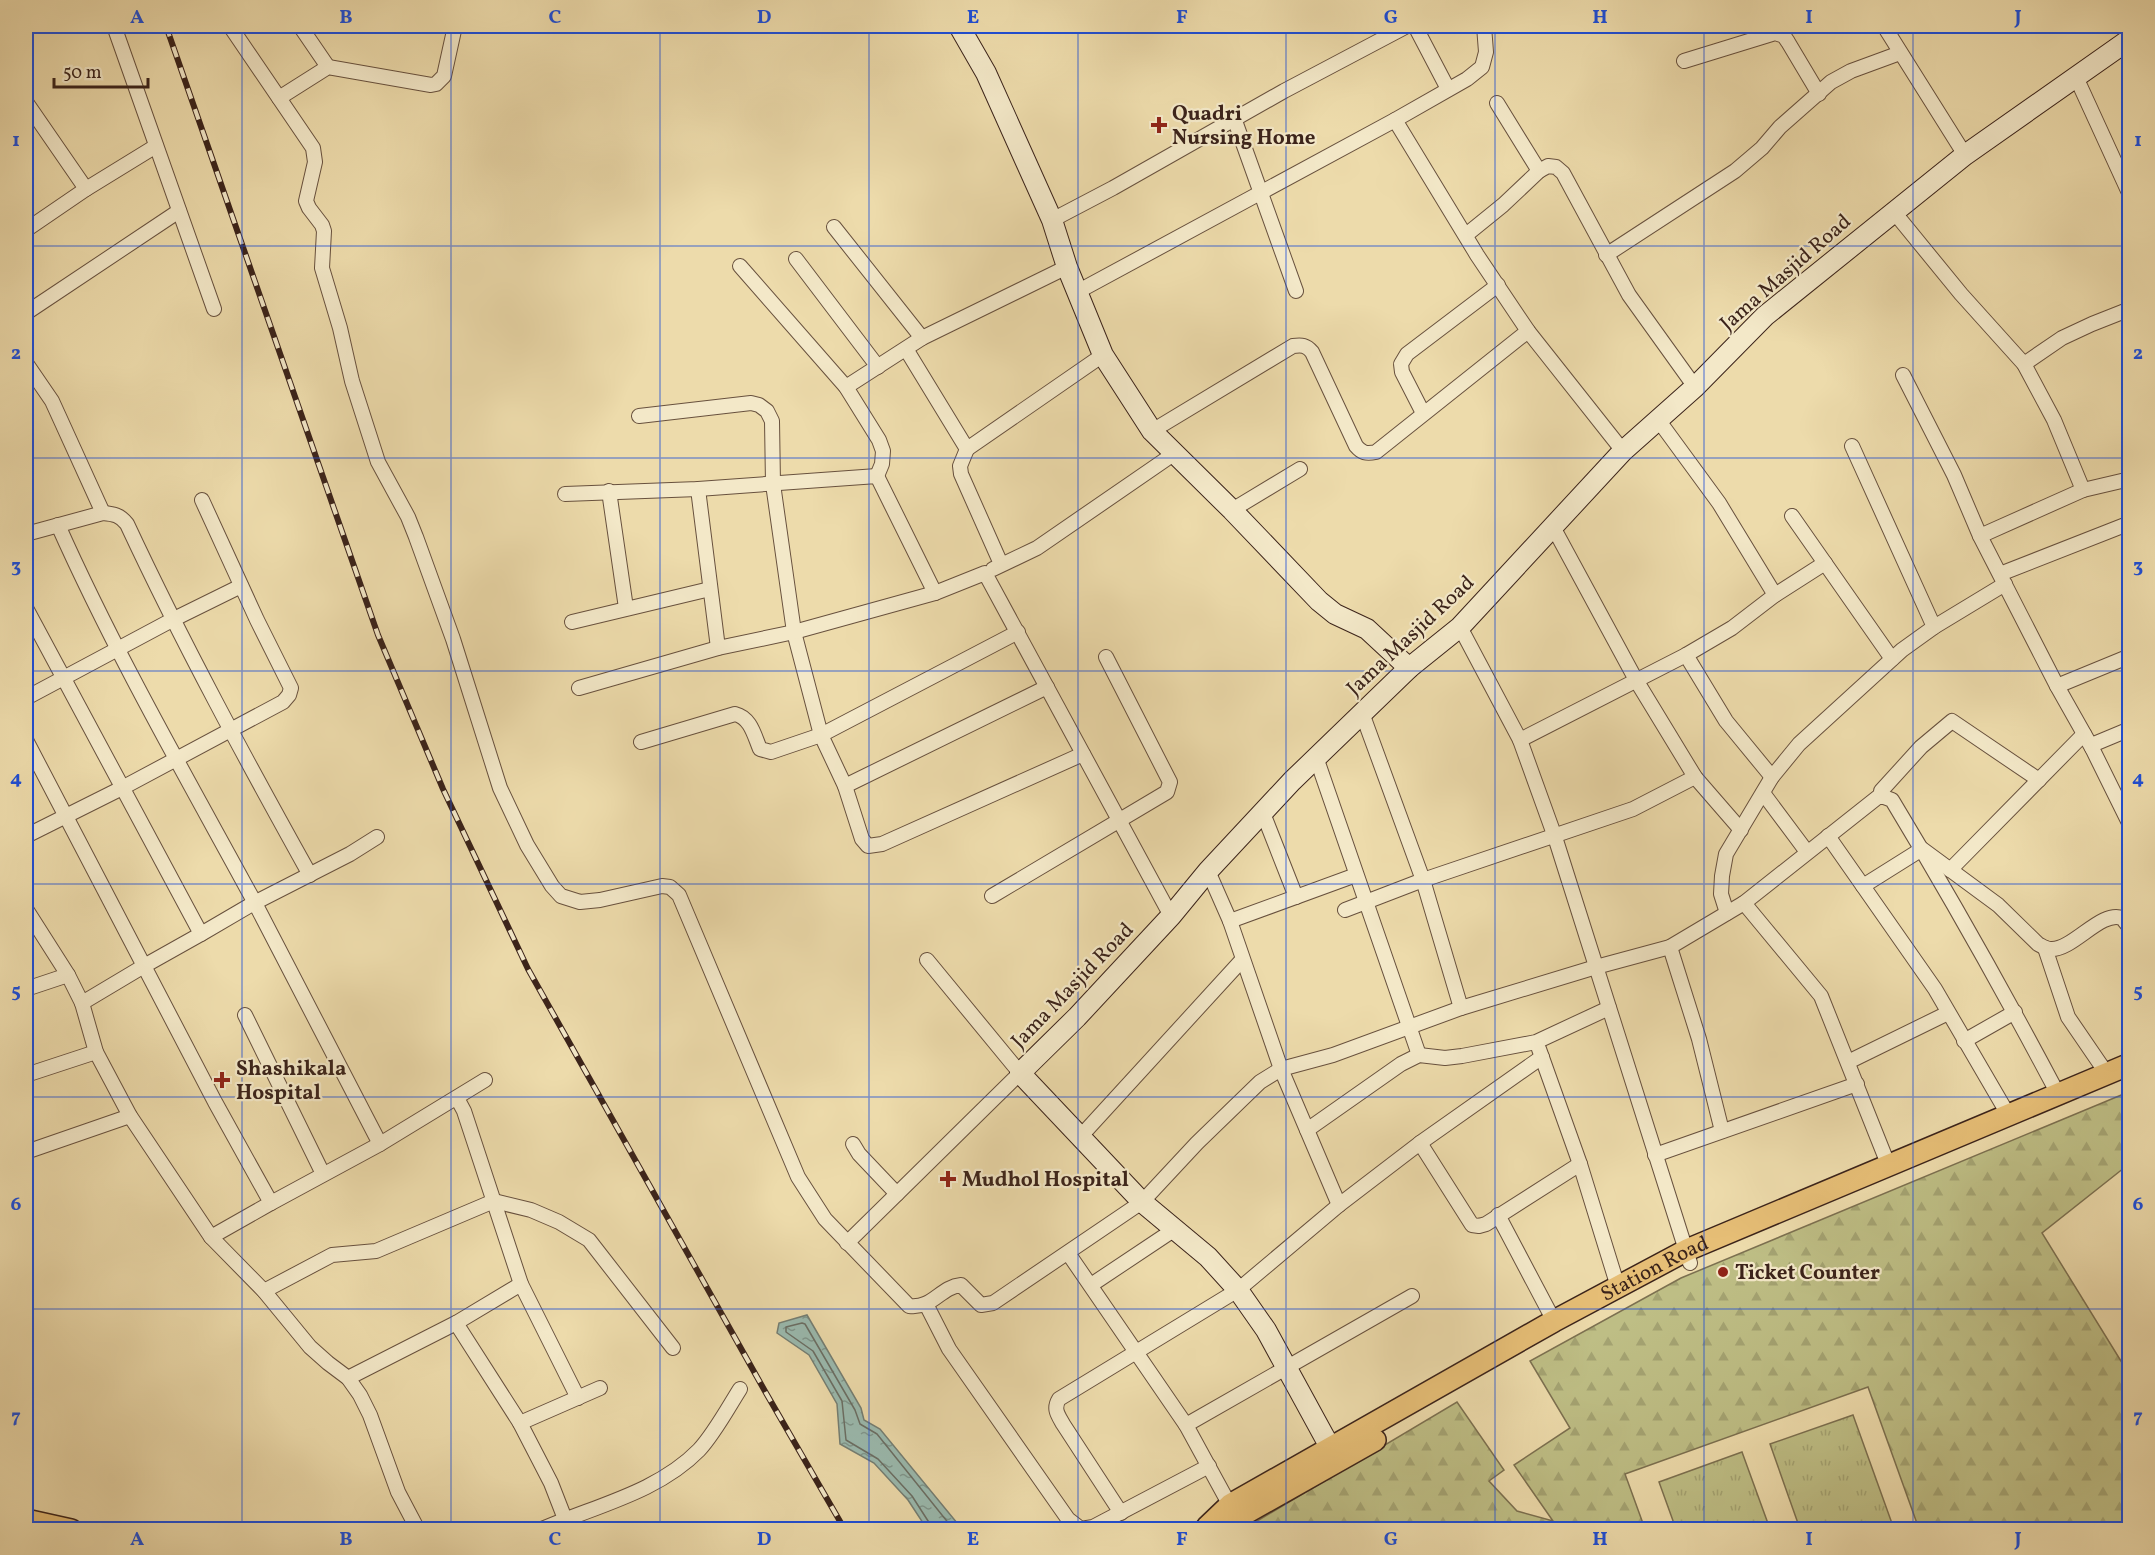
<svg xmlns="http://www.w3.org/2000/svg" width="2155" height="1555" viewBox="0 0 2155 1555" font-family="Vollkorn,serif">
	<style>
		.grass { fill: url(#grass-tufts); stroke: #7c7050; stroke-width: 1.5 }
		.forest { fill: url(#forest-firs); stroke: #7c7050; stroke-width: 1.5 }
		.water { fill: url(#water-ripples); stroke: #747e73; stroke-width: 1.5 }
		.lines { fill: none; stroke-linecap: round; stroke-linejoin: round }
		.shore { stroke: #6a6e64; stroke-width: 1.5 }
		.street-casing { stroke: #68513e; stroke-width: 16 }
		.secondary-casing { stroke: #3b231a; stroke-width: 22 }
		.primary-casing { stroke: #3b231a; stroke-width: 24 }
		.street { stroke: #f3e8c8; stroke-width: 14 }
		.secondary { stroke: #f3e8c8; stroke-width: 20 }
		.primary { stroke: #e6be76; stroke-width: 21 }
		.rail-casing { stroke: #3b231a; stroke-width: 6 }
		.rail { stroke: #f3e8c8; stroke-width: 4; stroke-dasharray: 11; stroke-linecap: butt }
		.grid { fill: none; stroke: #1d4ed8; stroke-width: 1.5; stroke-opacity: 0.55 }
		.poi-dot { fill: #8f2418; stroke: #f3e8c8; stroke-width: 2 }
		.labels { text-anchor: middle; stroke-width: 4.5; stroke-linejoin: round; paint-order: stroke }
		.poi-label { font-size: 21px; font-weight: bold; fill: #3b231a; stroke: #f3e8c8; text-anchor: start }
		.street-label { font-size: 21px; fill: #3b231a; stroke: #f3e8c8 }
		.neatline { fill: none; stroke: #1d4ed8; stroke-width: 2 }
		.grid-label { font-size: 20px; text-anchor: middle; font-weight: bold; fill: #1d4ed8 }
	</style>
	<defs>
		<pattern id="grass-tufts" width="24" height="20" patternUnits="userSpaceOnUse" patternTransform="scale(1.5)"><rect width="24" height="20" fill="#bebe85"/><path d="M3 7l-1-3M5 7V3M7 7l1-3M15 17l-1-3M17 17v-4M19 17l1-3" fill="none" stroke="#a4a372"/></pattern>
		<pattern id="forest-firs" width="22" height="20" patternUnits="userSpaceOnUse" patternTransform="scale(1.5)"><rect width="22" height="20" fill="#bebe85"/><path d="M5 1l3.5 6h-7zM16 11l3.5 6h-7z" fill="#a4a372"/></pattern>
		<pattern id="water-ripples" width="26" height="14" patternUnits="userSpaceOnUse" patternTransform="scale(1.5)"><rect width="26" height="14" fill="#9abaaf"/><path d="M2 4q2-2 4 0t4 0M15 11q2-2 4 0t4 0" fill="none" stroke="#7f978e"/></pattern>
	</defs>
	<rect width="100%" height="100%" fill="#eddbab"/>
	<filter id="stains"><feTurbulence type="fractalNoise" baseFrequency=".00333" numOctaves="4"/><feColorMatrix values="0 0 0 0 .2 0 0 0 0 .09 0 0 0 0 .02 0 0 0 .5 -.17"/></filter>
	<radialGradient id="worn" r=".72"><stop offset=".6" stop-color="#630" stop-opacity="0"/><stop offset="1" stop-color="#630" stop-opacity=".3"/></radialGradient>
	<!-- grass -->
	<g class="grass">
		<polygon points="1853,1415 1894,1529 1800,1529 1770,1444"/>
		<polygon points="1742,1452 1770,1529 1676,1529 1659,1482"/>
	</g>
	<!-- forest -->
	<polygon class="forest" points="2126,1093 2129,1102 2129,1164 2042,1233 2129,1374 2129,1529 1919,1529 1868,1387 1625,1474 1645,1529 1242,1530 1457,1402 1504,1470 1489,1481 1517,1511 1553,1521 1514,1465 1570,1428 1530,1361 1681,1278"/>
	<!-- water -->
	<polygon class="water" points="807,1315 861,1408 864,1420 880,1429 962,1529 927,1529 908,1500 874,1463 840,1444 837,1404 809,1355 777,1333 779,1323"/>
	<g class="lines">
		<!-- shore -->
		<polyline class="shore" points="931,1530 930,1524 912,1496 878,1459 846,1440 842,1401 813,1351 786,1332 786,1327 802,1323 805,1324 855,1410 860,1424 877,1434 954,1530"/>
		<defs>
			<g id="street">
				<polyline points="114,26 214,309"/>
				<path d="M230 26 313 148 315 162 306 201 309 208 322 225 324 231 322 268 340 328 352 381 378 462 408 517 416 537 453 639 500 788 527 845 552 886 561 896 580 902 600 900 662 886 670 887 679 895 798 1177 825 1219 909 1306C933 1309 940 1287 961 1285L981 1305 993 1303 1142 1202 1197 1143 1260 1082 1281 1069 1333 1055 1461 1008 1596 967 1670 947 1744 903 1878 797H1884L1892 800C1950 896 2005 994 2058 1094"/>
				<polyline points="300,26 328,67"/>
				<polyline points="1415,26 1448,89"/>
				<polyline points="1884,26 1965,155"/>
				<polyline points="1684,61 1775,33 1784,36 1788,42 1819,94"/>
				<polyline points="2076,77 2130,195"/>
				<polyline points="279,98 328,67 431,85 436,84 444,76 455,26"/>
				<polyline points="26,102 86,189"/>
				<polyline points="1234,118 1296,291"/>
				<polyline points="1395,120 1477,255 1528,331 1623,451"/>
				<polyline points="1539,171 1548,166 1556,167 1563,173 1629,295 1695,387"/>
				<polyline points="1894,212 1961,294 2024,364 2054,420 2083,490"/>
				<polyline points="1052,220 1113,188 1284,91 1407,26"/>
				<polyline points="834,227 922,338"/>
				<polyline points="26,230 86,189 156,146"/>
				<polyline points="1466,235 1503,205 1539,171 1497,103"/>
				<polyline points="1606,255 1735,171 1762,148 1780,127 1831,82 1851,71 1900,53"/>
				<polyline points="796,259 878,367"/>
				<polyline points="740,266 846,387 879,440 883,451 882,464 877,476"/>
				<polyline points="1077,292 1395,120 1467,79 1482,67 1486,52 1484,26"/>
				<polyline points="26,313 179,211"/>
				<polyline points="906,349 967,449 960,466 961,474 1001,564"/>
				<polyline points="26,363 52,401 103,513"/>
				<polyline points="2024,364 2062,338 2092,324 2130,309"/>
				<polyline points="1903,375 1954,475 1980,536 2057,686 2092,748 2130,825"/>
				<polyline points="846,387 922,338 1067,267"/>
				<polyline points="1423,413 1402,372 1401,364 1407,354 1498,285"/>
				<polyline points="639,416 751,403 759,405 767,411 772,421 773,484 794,632 821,735 845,786 862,839 868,846 882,844 1083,754"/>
				<polyline points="1659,421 1719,503 1775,595"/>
				<path d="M1152 431 1293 346C1302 345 1306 345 1312 352L1356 446C1362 453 1366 454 1376 452L1528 331"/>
				<polyline points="1852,446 1934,627"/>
				<polyline points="967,449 1103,355"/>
				<polyline points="698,489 718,648"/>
				<polyline points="609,491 626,608"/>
				<polyline points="565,494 698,489 877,476 935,593"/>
				<polyline points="1232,510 1300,469"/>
				<polyline points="1792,516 1892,659"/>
				<path d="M58 525C116 655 187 778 255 903 297 983 338 1064 380 1144"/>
				<polyline points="1552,525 1636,680 1695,777 1741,830"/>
				<path d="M26 534 103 513C114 514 120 515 127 524 183 644 246 760 310 875"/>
				<polyline points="1980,536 2083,490 2130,479"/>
				<polyline points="993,569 1037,548 1175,453"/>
				<polyline points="2000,574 2130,523"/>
				<polyline points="26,608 201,934 144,966 215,1102 271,1203 211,1237 264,1291 310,1347 328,1363 348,1378 360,1395 370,1415 398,1492 418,1530"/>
				<polyline points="572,622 710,589"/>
				<polyline points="1460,627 1520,740 1555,837 1690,1263"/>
				<polyline points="1686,655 1726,721 1772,777"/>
				<polyline points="2057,686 2130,656"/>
				<polyline points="579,688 718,648 794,632 935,593 985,573 1171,916"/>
				<polyline points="26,698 172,620 241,586"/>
				<polyline points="1362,713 1423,880 1461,1008"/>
				<polyline points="26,740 144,966 82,1003 68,975 26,909"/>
				<polyline points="1520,740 1686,655 1732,628 1775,595 1825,563"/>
				<path d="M641 742 735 714C751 718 754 735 760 749L771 752 821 735 1018 632"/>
				<polyline points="2092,748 2094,744 2130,729"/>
				<polyline points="1316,757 1419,1055"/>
				<polyline points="845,786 1047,687"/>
				<polyline points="1881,791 1921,747 1952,721 2039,780"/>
				<polyline points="1763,793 1807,852"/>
				<polyline points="1263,813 1296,897"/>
				<polyline points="26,836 122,788 283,702 289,695 291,688 257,620 202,500"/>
				<polyline points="1828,836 1935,989 2009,1116"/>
				<polyline points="1950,870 2084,734"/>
				<polyline points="1208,871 1230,921 1281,1069 1339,1205"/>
				<path d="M1863 886 1922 849 1998 905 2038 944C2042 946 2046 949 2051 949 2073 950 2101 910 2122 918L2130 928"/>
				<polyline points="992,896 1167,792 1170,782 1106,657"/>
				<polyline points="1744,903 1821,996 1888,1164"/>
				<polyline points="1345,910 1423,880 1633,809 1695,777"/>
				<polyline points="1727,913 1721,894 1722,876 1726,854 1772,777 1799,744 1902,650 1934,627 2005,584"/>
				<polyline points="1230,921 1356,875"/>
				<polyline points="201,934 254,903 350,854 377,837"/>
				<polyline points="1670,947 1699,1039 1722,1131"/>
				<polyline points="2045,948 2068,1017 2107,1074"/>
				<polyline points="26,989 68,975"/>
				<polyline points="82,1003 96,1052 130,1116 211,1237"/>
				<polyline points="245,1015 323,1174"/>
				<polyline points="1964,1041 2015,1012"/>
				<polyline points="1539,1049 1580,1164 1618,1287"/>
				<polyline points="1848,1062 1948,1013"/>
				<polyline points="26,1075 96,1052"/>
				<polyline points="457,1098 464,1111 521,1284 578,1398"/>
				<polyline points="1307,1130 1401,1064 1419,1055 1445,1058 1462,1056 1536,1042 1609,1008"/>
				<polyline points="1081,1136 1242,960"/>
				<polyline points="1420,1143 1472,1225 1479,1226 1486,1224 1580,1164"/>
				<polyline points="853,1144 859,1154 897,1194"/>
				<polyline points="26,1152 130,1116"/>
				<polyline points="1655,1155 1857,1084"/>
				<polyline points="271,1203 380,1144 485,1080"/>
				<polyline points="1498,1215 1554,1321"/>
				<polyline points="847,1243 1020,1073 927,960"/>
				<polyline points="1068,1253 1186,1425 1233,1511"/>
				<polyline points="1091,1285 1175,1229"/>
				<polyline points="264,1291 332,1255 376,1251 494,1201 531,1210 559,1222 589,1240 673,1348"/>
				<polyline points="926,1304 949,1349 1068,1519 1081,1529 1093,1527 1209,1466"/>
				<polyline points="456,1323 520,1423 551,1483 565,1519"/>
				<polyline points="348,1378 456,1323 521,1284"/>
				<polyline points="520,1423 600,1388"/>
				<polyline points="1186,1425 1412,1296"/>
				<path d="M1121 1513 1063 1424C1058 1415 1053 1409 1059 1399L1238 1290 1339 1205 1420 1143 1542 1057"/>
				<path d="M540 1530C594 1506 657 1493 699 1450 714 1434 728 1408 740 1389"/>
			</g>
			<g id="secondary">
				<polyline points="959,26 986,73 1052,220 1067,267 1103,355 1152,431 1232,510 1319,601 1335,614 1367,629 1409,668"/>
				<polyline points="1331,1449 1266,1330 1238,1290 1208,1257 1142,1202 1020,1073 1077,1017 1171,916 1208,871 1292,781 1409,668 1460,627 1623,451 1695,387 1765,316 1965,155 2130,39"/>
			</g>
			<g id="primary">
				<polyline points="26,1520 71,1530"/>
				<polyline points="1212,1525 1237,1518 1375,1440"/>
				<path id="s1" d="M1207 1527 1230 1505 1554 1321 1687 1250 2130 1064"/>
			</g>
		</defs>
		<!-- street casing -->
		<use href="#street" class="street-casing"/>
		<!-- secondary casing -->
		<use href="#secondary" class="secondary-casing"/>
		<!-- primary casing -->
		<use href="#primary" class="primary-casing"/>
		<!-- street -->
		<use href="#street" class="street"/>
		<!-- secondary -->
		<use href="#secondary" class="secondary"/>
		<!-- primary -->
		<use href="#primary" class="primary"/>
		<defs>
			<polyline id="rail" points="166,26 378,635 443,789 528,969 766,1393 845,1530"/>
		</defs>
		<!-- rail casing -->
		<use href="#rail" class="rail-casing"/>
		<!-- rail -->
		<use href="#rail" class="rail"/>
	</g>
	<!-- grid -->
	<path class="grid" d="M242 26V1530M451 26V1530M660 26V1530M869 26V1530M1078 26V1530M1286 26V1530M1495 26V1530M1704 26V1530M1913 26V1530M26 246H2130M26 458H2130M26 671H2130M26 884H2130M26 1097H2130M26 1309H2130"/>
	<!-- markers -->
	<g class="poi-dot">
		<path d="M1156 116h6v6h6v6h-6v6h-6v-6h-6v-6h6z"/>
		<path d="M219 1071h6v6h6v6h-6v6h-6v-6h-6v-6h6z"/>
		<path d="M945 1170h6v6h6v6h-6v6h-6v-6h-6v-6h6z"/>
		<circle cx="1723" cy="1272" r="6"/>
	</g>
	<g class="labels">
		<!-- poi labels -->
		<g class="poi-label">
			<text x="1172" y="120">Quadri<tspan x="1172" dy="24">Nursing Home</tspan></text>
			<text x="236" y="1075">Shashikala<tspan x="236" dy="24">Hospital</tspan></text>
			<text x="962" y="1186">Mudhol Hospital</text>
			<text x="1735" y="1279">Ticket Counter</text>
		</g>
		<!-- street labels -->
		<g class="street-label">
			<text transform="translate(1785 272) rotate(-41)" y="7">Jama Masjid Road</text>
			<text transform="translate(1410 635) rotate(-43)" y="7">Jama Masjid Road</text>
			<text transform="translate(1072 985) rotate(-46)" y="7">Jama Masjid Road</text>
			<text dy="7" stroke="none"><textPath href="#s1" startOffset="518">Station Road</textPath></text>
		</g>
	</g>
	<!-- margin -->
	<rect width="2155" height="1555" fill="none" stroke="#eddbab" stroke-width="66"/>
	<!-- scale -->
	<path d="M54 78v9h94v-9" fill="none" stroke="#3b231a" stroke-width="3"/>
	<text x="63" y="78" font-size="18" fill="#3b231a" stroke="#f3e8c8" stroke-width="4.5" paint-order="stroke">50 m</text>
	<rect x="33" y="33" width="2089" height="1489" class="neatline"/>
	<g class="grid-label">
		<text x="137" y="23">A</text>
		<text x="346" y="23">B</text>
		<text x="555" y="23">C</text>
		<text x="764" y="23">D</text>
		<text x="973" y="23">E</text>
		<text x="1182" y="23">F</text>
		<text x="1391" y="23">G</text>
		<text x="1600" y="23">H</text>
		<text x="1809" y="23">I</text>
		<text x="2018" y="23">J</text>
		<text x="16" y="146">1</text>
		<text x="2138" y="146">1</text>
		<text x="16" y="359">2</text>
		<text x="2138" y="359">2</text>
		<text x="16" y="572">3</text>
		<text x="2138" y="572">3</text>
		<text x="16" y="784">4</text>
		<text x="2138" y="784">4</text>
		<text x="16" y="997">5</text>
		<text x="2138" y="997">5</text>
		<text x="16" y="1210">6</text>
		<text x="2138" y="1210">6</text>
		<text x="16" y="1422">7</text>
		<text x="2138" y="1422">7</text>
		<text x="137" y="1545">A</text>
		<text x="346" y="1545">B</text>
		<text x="555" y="1545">C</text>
		<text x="764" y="1545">D</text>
		<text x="973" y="1545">E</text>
		<text x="1182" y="1545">F</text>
		<text x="1391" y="1545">G</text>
		<text x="1600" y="1545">H</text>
		<text x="1809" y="1545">I</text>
		<text x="2018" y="1545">J</text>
	</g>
	<rect width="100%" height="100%" filter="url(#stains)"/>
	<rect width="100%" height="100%" fill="url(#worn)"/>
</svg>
